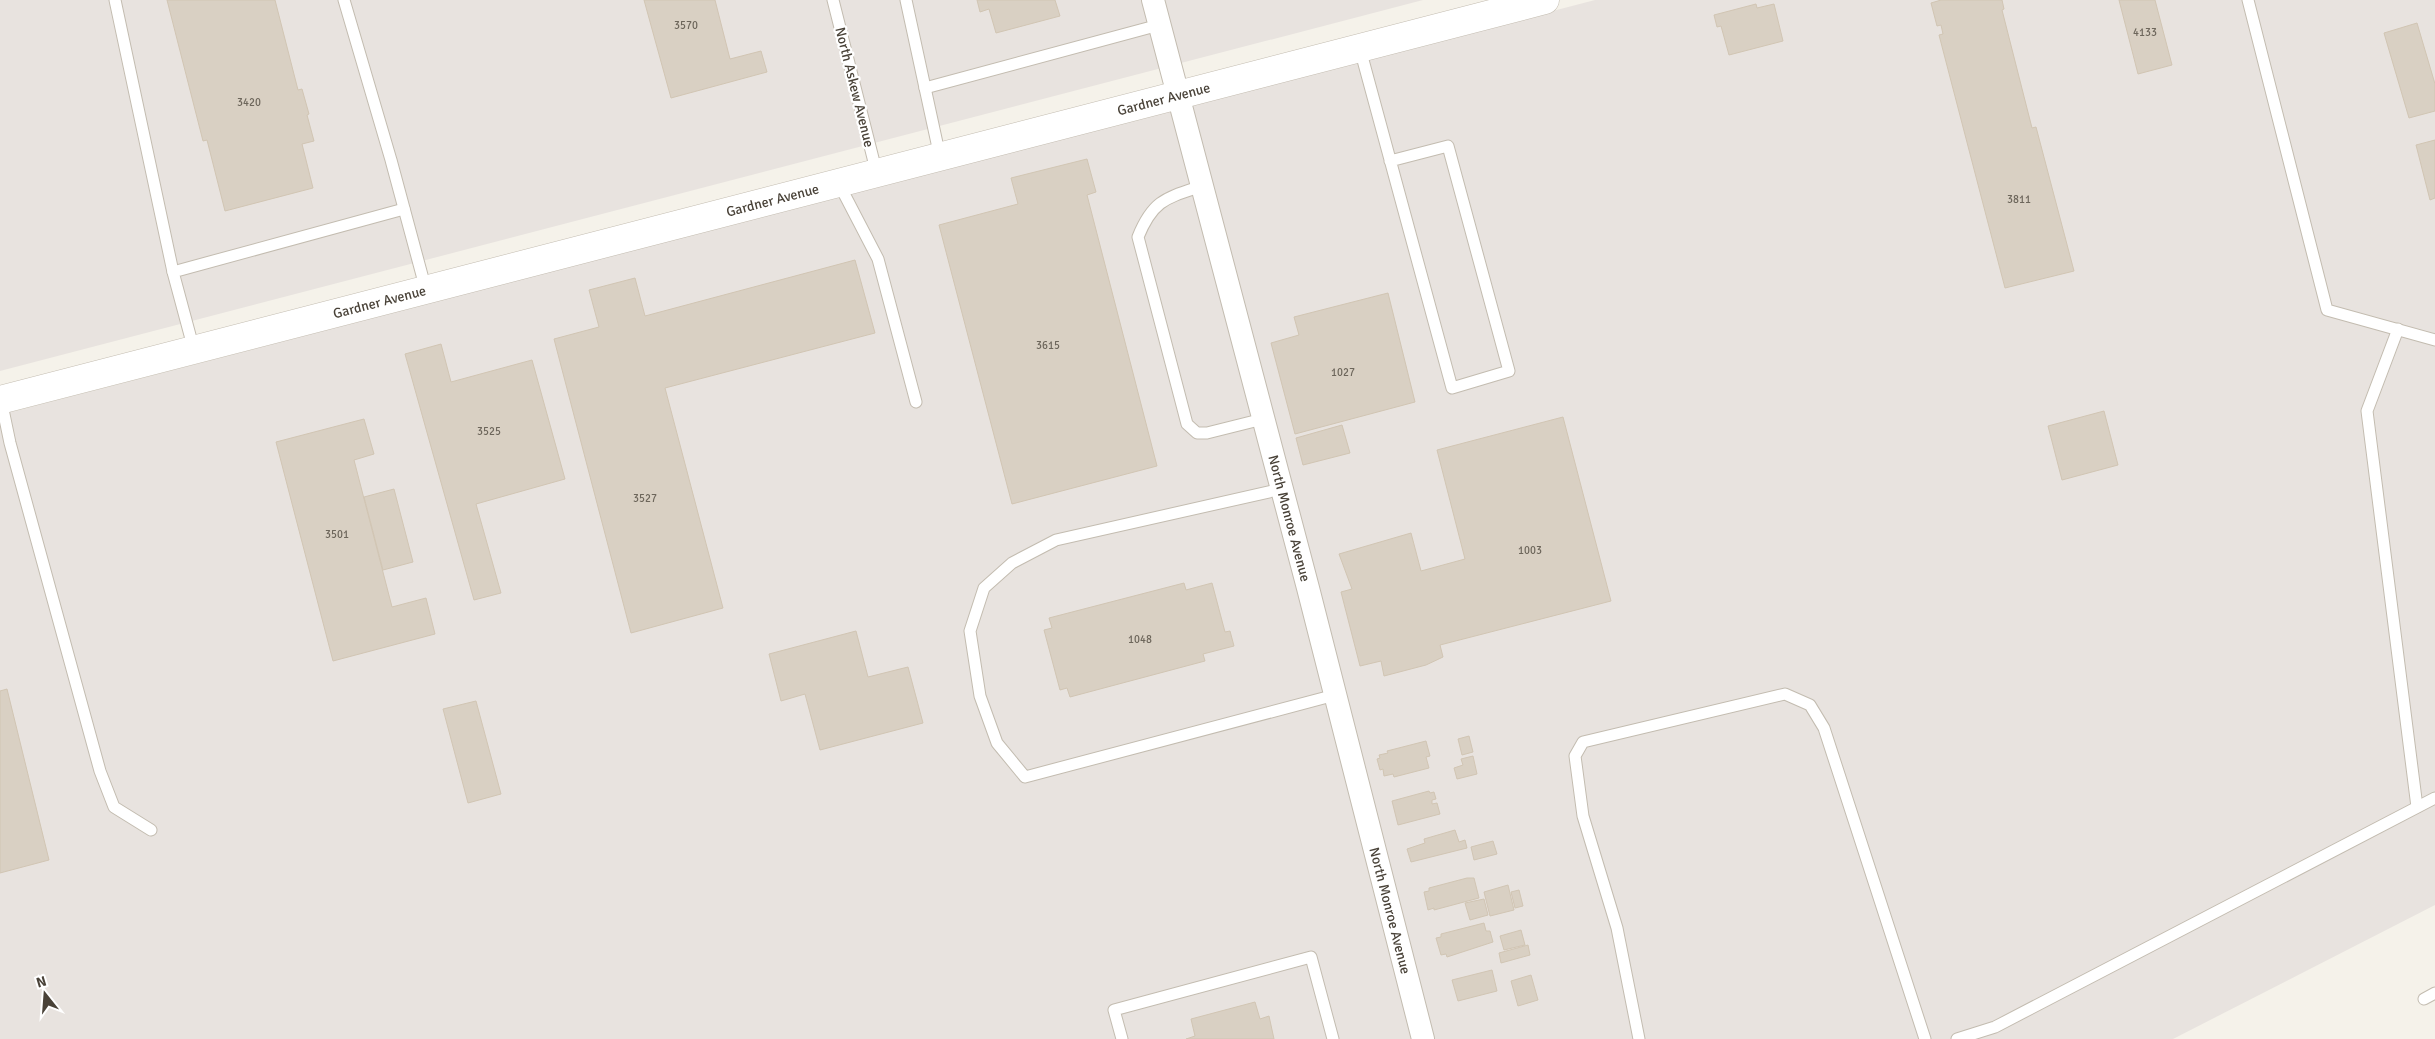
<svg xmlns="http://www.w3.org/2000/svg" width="2435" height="1039" viewBox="0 0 2435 1039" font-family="Signika,sans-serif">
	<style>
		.industrial { fill: #e8e3df }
		.building { fill: #d9d0c3; stroke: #d1c5b3 }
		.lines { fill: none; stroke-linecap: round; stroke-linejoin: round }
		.service-casing { stroke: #c3bcb0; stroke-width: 13 }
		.minor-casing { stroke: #c3bcb0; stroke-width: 24 }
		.tertiary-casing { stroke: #c3bcb0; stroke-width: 29 }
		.service { stroke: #fff; stroke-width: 11 }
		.minor { stroke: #fff; stroke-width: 22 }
		.tertiary { stroke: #fff; stroke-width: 28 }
		.labels { text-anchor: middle; stroke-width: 4.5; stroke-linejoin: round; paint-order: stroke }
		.number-label { font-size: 11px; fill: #6d665b }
		.street-label { font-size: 14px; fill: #494238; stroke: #fff }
	</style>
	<rect width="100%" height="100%" fill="#f5f2ea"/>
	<!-- industrial -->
	<g class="industrial">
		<polygon points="0,0 1423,0 0,371"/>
		<polygon points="1595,0 2435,0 2435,905 2173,1039 0,1039 0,415"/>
	</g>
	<!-- building -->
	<g class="building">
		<polygon points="167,0 275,0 298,90 302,89 309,114 307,115 314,141 302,144 313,188 225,211 207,140 203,141"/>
		<polygon points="644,0 715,0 730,59 761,51 767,72 671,98"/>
		<polygon points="977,0 1055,0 1060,16 996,33 989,9 980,12"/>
		<polygon points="1941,0 2002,0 2004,9 2002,10 2032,128 2036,127 2074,271 2070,272 2005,288 1939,35 1943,34 1941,25 1937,26 1931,3"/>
		<polygon points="2119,0 2155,0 2172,65 2138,74"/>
		<polygon points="1756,4 1757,8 1774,4 1783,41 1729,55 1721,26 1717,27 1714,15"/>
		<polygon points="2417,23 2435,84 2435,111 2409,118 2384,33"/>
		<polygon points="2435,140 2435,198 2430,200 2416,145"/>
		<polygon points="1087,159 1096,192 1087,195 1157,466 1012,504 939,225 1018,204 1011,178"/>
		<polygon points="855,260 875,333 665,388 723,608 631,633 554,339 599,327 589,290 635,278 645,316"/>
		<polygon points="1388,293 1415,402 1295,434 1271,343 1299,335 1294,317"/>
		<polygon points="441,344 451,382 532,360 565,479 476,504 501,593 474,600 405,354"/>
		<polygon points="2104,411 2118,465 2062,480 2048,426"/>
		<polygon points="1563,417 1611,601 1440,645 1443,657 1426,665 1384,676 1381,661 1360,666 1341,592 1352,589 1339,554 1411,533 1421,571 1465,559 1437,450"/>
		<polygon points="364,419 374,454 354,460 392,607 426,598 435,634 333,661 276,442"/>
		<polygon points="1342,425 1350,453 1303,465 1296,438"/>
		<polygon points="394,489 413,562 383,570 364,497"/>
		<polygon points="1184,583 1186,590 1212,583 1225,632 1230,631 1234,646 1203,654 1205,661 1070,697 1067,688 1060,690 1044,630 1052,628 1049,618"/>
		<polygon points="856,631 868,677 908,667 923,723 820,750 805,694 781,701 769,654"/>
		<polygon points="7,689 49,860 0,873 0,691"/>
		<polygon points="476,701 501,794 468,803 443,709"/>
		<polygon points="1469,736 1473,752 1462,755 1458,739"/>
		<polygon points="1426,741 1430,756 1426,757 1429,768 1394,777 1393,774 1384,776 1383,769 1380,770 1377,759 1380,758 1379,755 1388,753 1387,751"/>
		<polygon points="1473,756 1477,774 1457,779 1454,768 1463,765 1461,759"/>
		<polygon points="1429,791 1430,793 1434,792 1436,799 1432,800 1432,804 1437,803 1440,814 1398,825 1392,801"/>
		<polygon points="1455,830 1459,842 1465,840 1467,848 1411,862 1407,849 1425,843 1424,839"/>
		<polygon points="1493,841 1497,854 1474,860 1471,847"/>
		<polygon points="1467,878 1474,878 1479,898 1434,910 1434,908 1428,910 1424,892 1429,891 1429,888"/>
		<polygon points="1508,885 1514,910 1490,916 1484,892"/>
		<polygon points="1519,890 1523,906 1515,908 1511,892"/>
		<polygon points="1484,899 1488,915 1470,920 1465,903"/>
		<polygon points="1484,923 1486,931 1490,931 1493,942 1447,957 1446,954 1441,955 1436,938 1441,937 1441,934"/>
		<polygon points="1521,930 1525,945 1504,950 1500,936"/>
		<polygon points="1528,945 1530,955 1501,963 1499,953"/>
		<polygon points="1492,970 1497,991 1458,1001 1452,980"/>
		<polygon points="1531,975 1538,1000 1518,1006 1511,981"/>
		<polygon points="1255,1002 1260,1019 1269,1016 1274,1039 1186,1039 1195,1036 1191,1019"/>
	</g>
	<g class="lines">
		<defs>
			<g id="service">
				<polyline points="115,0 173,272"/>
				<polyline points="344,0 391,160 426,290"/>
				<polyline points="833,0 877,174"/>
				<polyline points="906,0 940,157"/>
				<polyline points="2248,0 2327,310 2435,340"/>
				<polyline points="1360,49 1452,388 1509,371 1448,146 1390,161"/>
				<polyline points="925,88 1159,25"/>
				<polyline points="839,184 878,259 916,402"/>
				<path d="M1202 186C1166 198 1153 200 1138 237L1187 424 1197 433H1207L1263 419"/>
				<polyline points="2398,329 2367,411 2417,807"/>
				<polyline points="194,350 173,272 404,209"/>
				<polyline points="1,400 10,443 100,771 114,807 151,830"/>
				<polyline points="1282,489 1056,540 1012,563 984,588 970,631 980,696 997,743 1025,777 1335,695"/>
				<polyline points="2424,999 2435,993"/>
				<polyline points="1122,1039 1114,1010 1311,957 1333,1039"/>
				<polyline points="1639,1039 1617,928 1583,816 1575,756 1583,742 1785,694 1810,705 1824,728 1925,1039"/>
				<polyline points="1957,1039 1995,1027 2435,798"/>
			</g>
			<g id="minor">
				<path id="s1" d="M1153 0 1308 588 1423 1039"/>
			</g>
			<g id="tertiary">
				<path id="s2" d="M0 400 1545 0"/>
			</g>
		</defs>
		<!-- service casing -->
		<use href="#service" class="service-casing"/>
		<!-- minor casing -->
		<use href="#minor" class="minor-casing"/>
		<!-- tertiary casing -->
		<use href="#tertiary" class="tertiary-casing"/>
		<!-- service -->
		<use href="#service" class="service"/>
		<!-- minor -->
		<use href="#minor" class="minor"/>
		<!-- tertiary -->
		<use href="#tertiary" class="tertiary"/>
	</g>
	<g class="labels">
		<!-- number labels -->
		<g class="number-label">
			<text x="686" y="29">3570</text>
			<text x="2145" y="36">4133</text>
			<text x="249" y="106">3420</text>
			<text x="2019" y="203">3811</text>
			<text x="1048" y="349">3615</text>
			<text x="1343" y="376">1027</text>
			<text x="489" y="435">3525</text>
			<text x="645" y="502">3527</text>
			<text x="337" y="538">3501</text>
			<text x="1530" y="554">1003</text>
			<text x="1140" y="643">1048</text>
		</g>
		<!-- street labels -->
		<g class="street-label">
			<text transform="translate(855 87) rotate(76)" y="5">North Askew Avenue</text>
			<text dy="5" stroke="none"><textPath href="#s2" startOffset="1202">Gardner Avenue</textPath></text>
			<text dy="5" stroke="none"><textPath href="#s2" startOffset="798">Gardner Avenue</textPath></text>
			<text dy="5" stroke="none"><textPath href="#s2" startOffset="392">Gardner Avenue</textPath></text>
			<text dy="5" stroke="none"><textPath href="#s1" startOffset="536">North Monroe Avenue</textPath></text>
			<text dy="5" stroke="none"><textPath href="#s1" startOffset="941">North Monroe Avenue</textPath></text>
		</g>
	</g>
	<!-- north arrow -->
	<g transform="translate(45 994) rotate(343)" stroke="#ffffff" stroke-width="4" paint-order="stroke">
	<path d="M0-4L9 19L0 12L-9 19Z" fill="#494238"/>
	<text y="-8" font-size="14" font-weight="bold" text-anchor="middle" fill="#494238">N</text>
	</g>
</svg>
